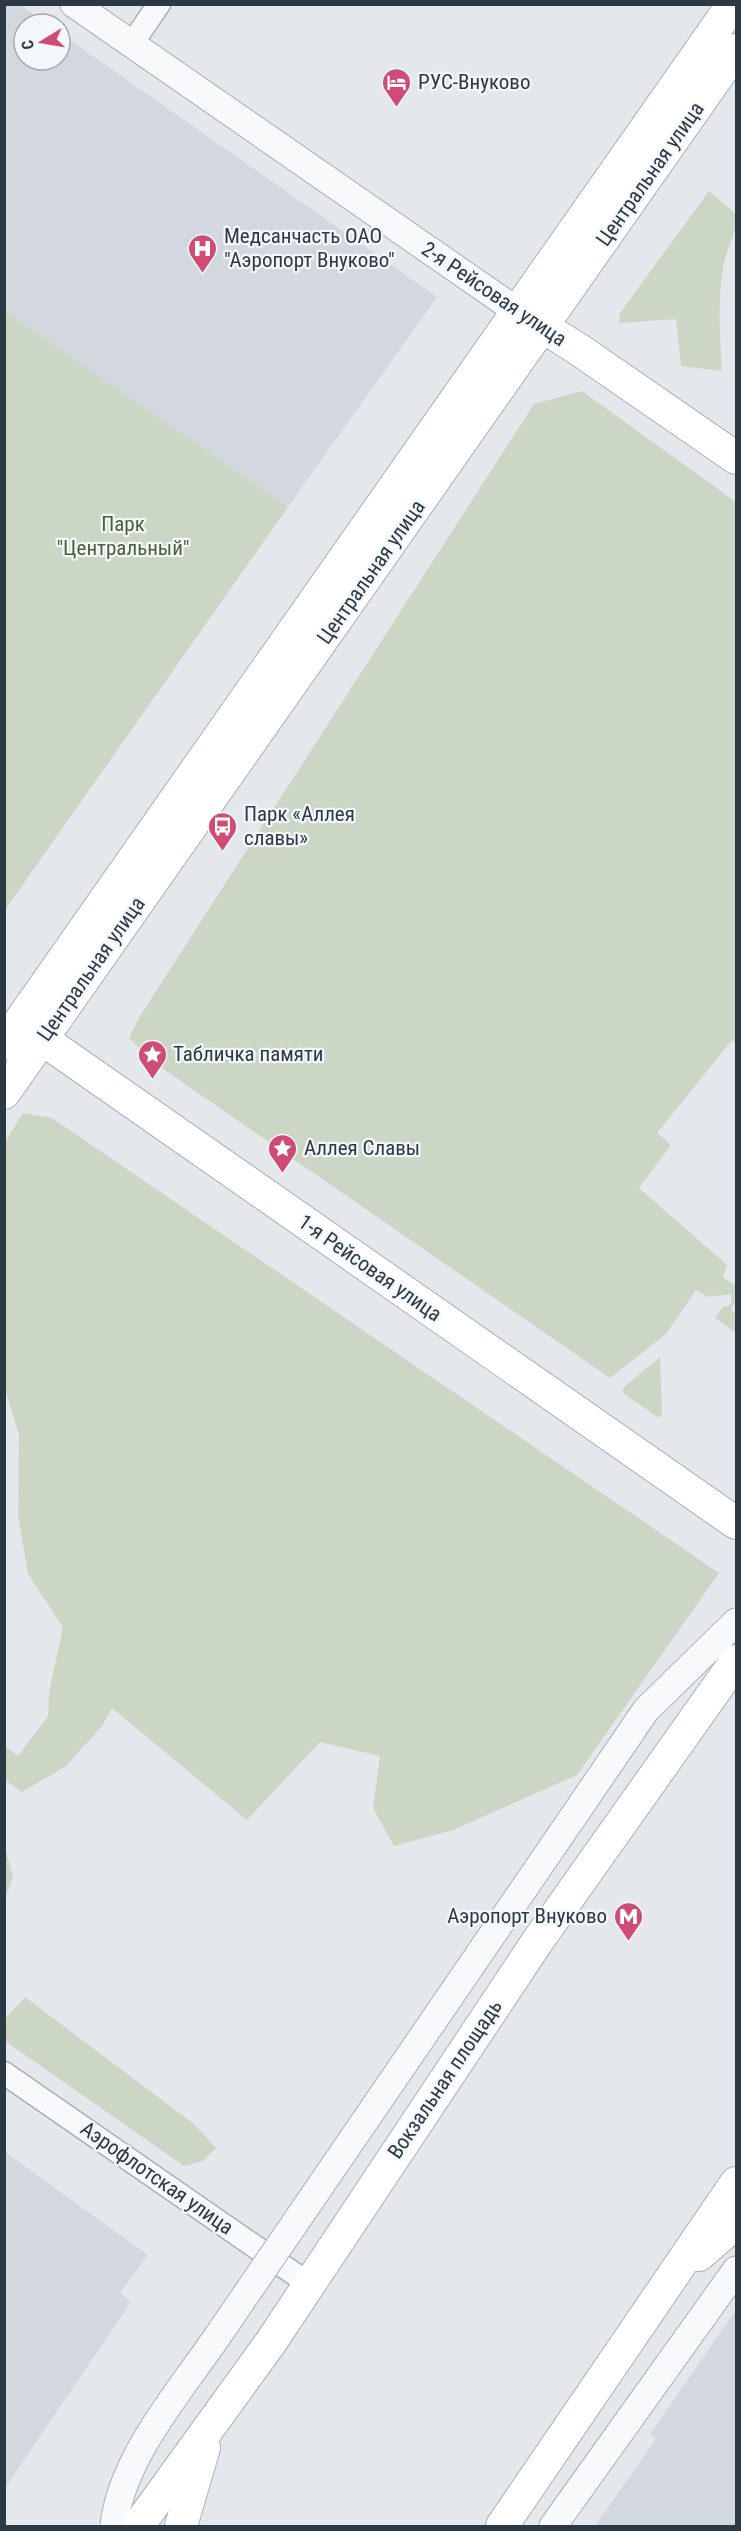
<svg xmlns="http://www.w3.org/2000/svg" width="741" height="2531" viewBox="0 0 741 2531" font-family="'Roboto Condensed',sans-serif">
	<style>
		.built { fill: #d2d8de }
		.green { fill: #ccd6c5 }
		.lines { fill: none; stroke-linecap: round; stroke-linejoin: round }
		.minor-casing { stroke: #a9b0b6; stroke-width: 25 }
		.tertiary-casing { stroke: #a9b0b6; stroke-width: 29 }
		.secondary-casing { stroke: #a9b0b6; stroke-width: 34 }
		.minor { stroke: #f7f9fa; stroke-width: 22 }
		.tertiary { stroke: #f7f9fa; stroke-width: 27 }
		.secondary { stroke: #fff; stroke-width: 32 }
		.tertiary-bridge-casing { stroke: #a9b0b6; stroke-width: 29; stroke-linecap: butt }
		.tertiary-bridge { stroke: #f7f9fa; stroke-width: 27 }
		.labels { text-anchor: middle; stroke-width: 4.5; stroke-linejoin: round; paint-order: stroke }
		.poi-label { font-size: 21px; fill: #2c3944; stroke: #f4f7f9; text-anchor: start }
		.street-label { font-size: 21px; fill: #2c3944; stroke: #f4f7f9 }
		.park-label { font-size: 21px; fill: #476039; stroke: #f4f7f9 }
	</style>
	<rect width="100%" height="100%" fill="#e4e8ec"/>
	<!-- built -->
	<g class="built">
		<polygon points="5,4 20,5 48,24 24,24 24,60 60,60 60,33 437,297 288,507 5,311"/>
		<polygon points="5,2152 148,2255 120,2293 131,2302 5,2488"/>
		<polygon points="736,2310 736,2526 595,2526 656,2439 650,2434"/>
	</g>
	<!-- green -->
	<g class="green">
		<path d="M709 191 736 214C737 236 728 244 724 263 717 298 720 336 722 371L681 366 676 319 619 323 620 313Z"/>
		<polygon points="5,311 288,507 5,910"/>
		<polygon points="582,391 736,502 736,1043 732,1040 657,1133 671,1145 639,1188 727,1265 723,1277 736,1286 736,1301 731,1309 736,1314 736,1333 715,1318 722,1308 731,1304 731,1294 708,1297 696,1290 666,1334 610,1378 156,1064 129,1038 140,1016 534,404"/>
		<polygon points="23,1113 52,1118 719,1573 577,1775 453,1830 394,1846 373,1808 380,1756 320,1742 247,1820 112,1708 102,1726 66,1766 22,1792 5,1780 5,1746 18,1756 48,1716 49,1693 63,1627 28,1574 18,1516 19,1434 4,1386 5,1142"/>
		<polygon points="660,1357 662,1414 659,1418 624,1394 622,1389"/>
		<polygon points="4,1843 13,1877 5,1900 4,1900"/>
		<polygon points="25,1997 194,2124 216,2148 203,2161 184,2166 5,2041 5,2019"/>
	</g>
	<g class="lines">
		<defs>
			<g id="minor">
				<polyline points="131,45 159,4"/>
				<polyline points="4,2073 309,2284"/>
			</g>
			<g id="tertiary">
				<polyline points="74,4 517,311"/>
				<polyline points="588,1795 646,1710 736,1622"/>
				<path d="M114 2526C121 2458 181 2390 219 2334"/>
				<polyline points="553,2526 736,2270"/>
			</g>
			<g id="secondary">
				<polyline points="526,316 581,351 736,458"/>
				<polyline points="42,1039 736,1523"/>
				<polyline points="4,1044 733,4"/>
				<polyline points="4,1093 736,50"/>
				<polyline points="699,2255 736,2223"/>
				<polyline points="138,2526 271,2342 537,1942 736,1661"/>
				<polyline points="181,2526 204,2448"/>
				<polyline points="502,2526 736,2183"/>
			</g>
		</defs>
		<!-- minor casing -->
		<use href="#minor" class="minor-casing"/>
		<!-- tertiary casing -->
		<use href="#tertiary" class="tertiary-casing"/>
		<!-- secondary casing -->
		<use href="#secondary" class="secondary-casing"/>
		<!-- minor -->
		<use href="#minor" class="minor"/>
		<!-- tertiary -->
		<use href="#tertiary" class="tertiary"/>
		<!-- secondary -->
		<use href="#secondary" class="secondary"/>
		<defs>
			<polyline id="tertiary-bridge" points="219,2334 588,1795"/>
		</defs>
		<!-- tertiary-bridge casing -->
		<use href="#tertiary-bridge" class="tertiary-bridge-casing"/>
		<!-- tertiary-bridge -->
		<use href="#tertiary-bridge" class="tertiary-bridge"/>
	</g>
	<!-- icons -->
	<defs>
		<symbol id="hotel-pin" viewBox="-11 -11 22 30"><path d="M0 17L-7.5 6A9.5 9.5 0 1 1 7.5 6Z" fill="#ce4c75" stroke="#f4f7f9"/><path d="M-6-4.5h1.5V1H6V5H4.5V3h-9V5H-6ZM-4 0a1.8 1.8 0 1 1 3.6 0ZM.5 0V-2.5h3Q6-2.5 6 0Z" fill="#fff"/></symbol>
		<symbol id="hospital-pin" viewBox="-11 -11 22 30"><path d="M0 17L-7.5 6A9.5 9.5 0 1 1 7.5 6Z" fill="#ce4c75" stroke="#f4f7f9"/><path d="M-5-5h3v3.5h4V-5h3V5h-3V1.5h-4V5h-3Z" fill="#fff"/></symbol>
		<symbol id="bus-pin" viewBox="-11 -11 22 30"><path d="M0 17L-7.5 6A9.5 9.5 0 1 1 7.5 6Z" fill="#ce4c75" stroke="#f4f7f9"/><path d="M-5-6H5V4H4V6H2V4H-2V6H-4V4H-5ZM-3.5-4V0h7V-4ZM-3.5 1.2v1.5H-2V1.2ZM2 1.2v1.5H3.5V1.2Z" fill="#fff"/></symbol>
		<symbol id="sight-pin" viewBox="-11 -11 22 30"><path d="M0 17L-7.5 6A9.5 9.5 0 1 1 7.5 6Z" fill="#ce4c75" stroke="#f4f7f9"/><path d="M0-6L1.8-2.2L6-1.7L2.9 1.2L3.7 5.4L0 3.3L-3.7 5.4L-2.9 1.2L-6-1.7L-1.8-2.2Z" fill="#fff"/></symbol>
		<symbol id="metro-pin" viewBox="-11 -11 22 30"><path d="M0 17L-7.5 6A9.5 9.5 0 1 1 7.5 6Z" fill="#ce4c75" stroke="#f4f7f9"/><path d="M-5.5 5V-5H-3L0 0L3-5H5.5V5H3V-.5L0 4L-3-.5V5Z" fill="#fff"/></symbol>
	</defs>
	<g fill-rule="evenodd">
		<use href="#hotel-pin" x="380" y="66" width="33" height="45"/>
		<use href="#hospital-pin" x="186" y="232" width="33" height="45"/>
		<use href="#bus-pin" x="206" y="810" width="33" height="45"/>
		<use href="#sight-pin" x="136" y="1038" width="33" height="45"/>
		<use href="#sight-pin" x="266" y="1132" width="33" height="45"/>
		<use href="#metro-pin" x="612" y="1900" width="33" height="45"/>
	</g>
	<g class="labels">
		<!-- poi labels -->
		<g class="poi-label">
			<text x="418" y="89">РУС-Внуково</text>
			<text x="224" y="243">Медсанчасть ОАО<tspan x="224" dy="24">"Аэропорт Внуково"</tspan></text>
			<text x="244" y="821">Парк «Аллея<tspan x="244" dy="24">славы»</tspan></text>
			<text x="173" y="1061">Табличка памяти</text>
			<text x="304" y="1155">Аллея Славы</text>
			<text x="607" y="1923" text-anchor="end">Аэропорт Внуково</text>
		</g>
		<!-- street labels -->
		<g class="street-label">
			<text transform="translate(650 174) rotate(-55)" y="7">Центральная улица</text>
			<text transform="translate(494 294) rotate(34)" y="7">2-я Рейсовая улица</text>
			<text transform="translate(371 572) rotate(-55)" y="7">Центральная улица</text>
			<text transform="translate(91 969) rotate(-55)" y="7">Центральная улица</text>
			<text transform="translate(370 1268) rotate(35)" y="7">1-я Рейсовая улица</text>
			<text transform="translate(445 2079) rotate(-56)" y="7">Вокзальная площадь</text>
			<text transform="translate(157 2178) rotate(35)" y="7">Аэрофлотская улица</text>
		</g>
		<!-- park labels -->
		<g class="park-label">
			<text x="123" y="531">Парк<tspan x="123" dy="24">"Центральный"</tspan></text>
		</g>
	</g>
	<!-- border -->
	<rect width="741" height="2531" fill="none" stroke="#2c3944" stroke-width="12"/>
	<!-- north arrow -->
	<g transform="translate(42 42) rotate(259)"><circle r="28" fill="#f4f7f9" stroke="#a4abb1" stroke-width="1.5"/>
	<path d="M0-4.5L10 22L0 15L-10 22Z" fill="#ce4c75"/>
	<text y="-9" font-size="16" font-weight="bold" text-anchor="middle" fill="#2c3944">С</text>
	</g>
</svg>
